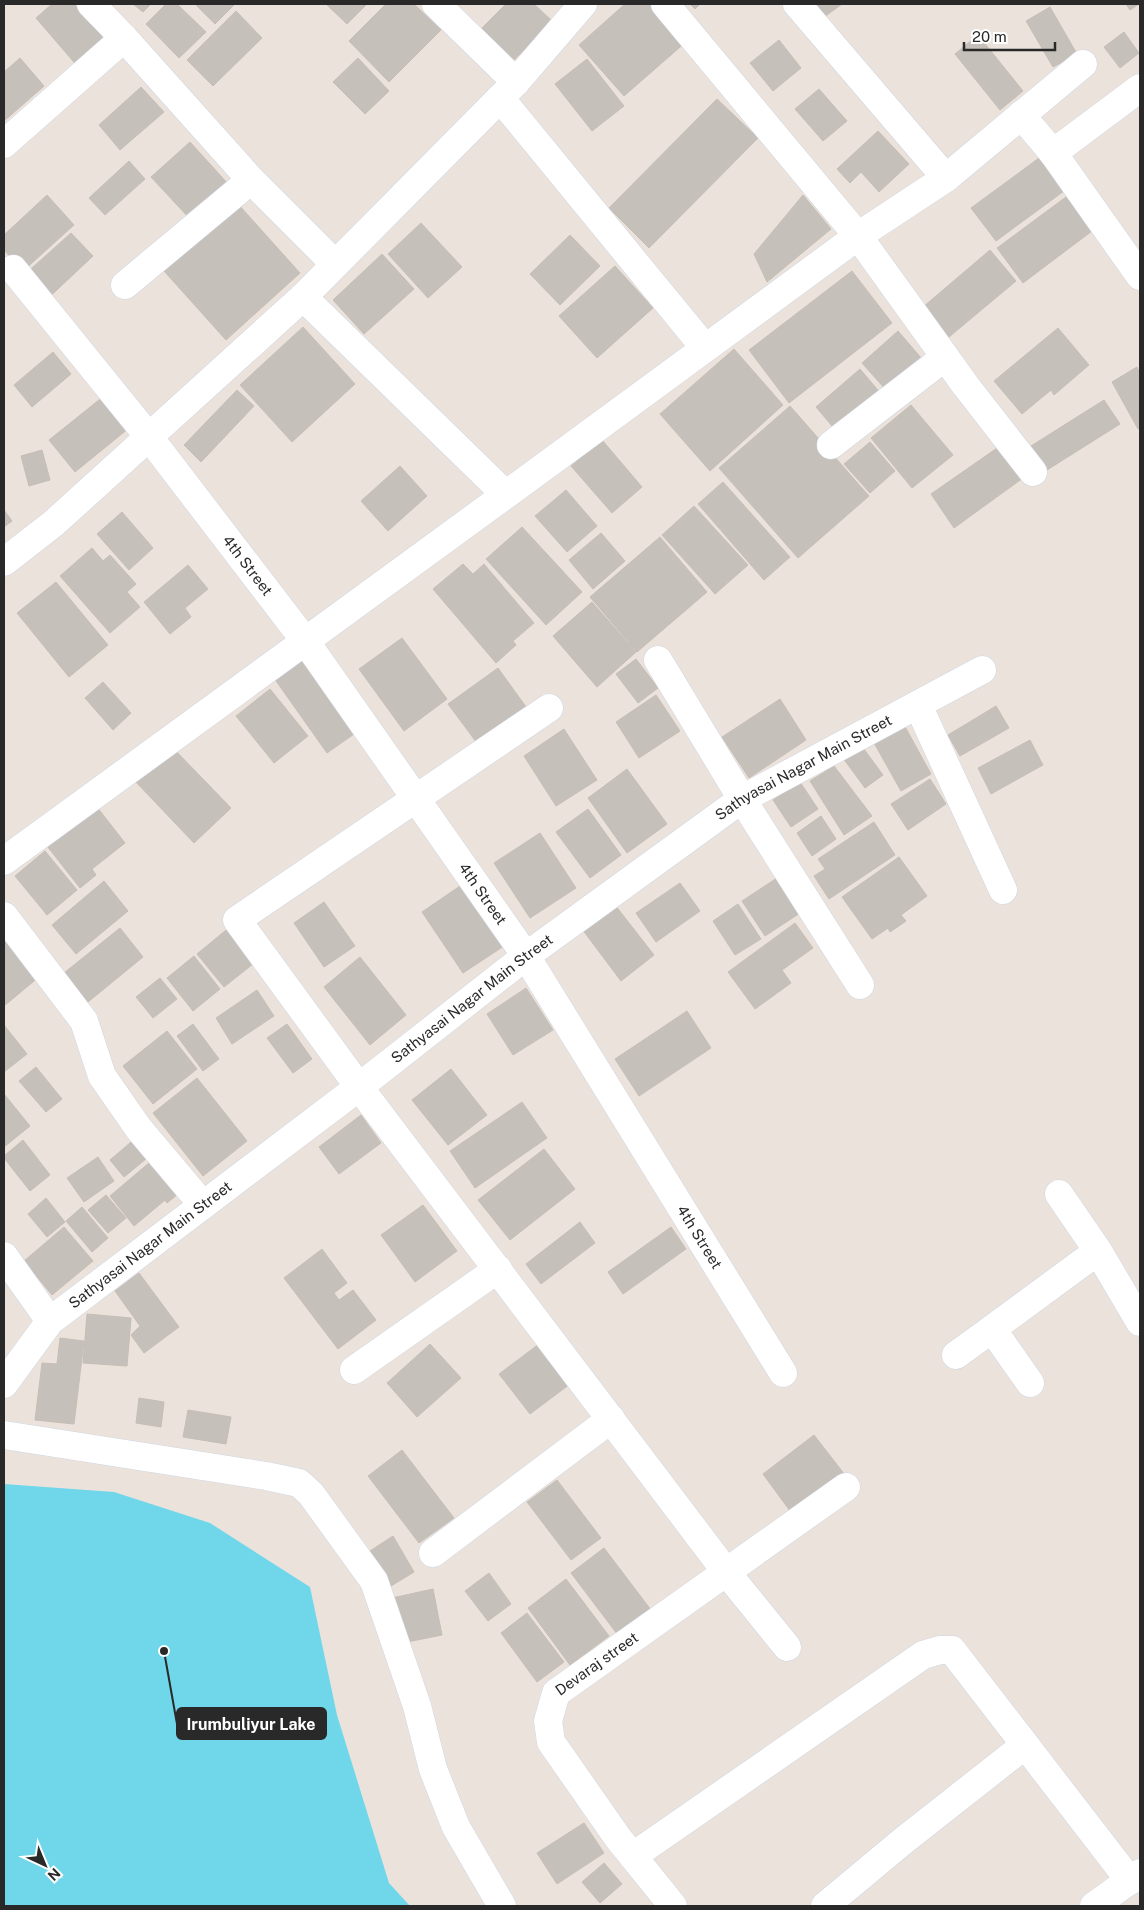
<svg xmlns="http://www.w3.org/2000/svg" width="1144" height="1910" viewBox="0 0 1144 1910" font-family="'Public Sans',sans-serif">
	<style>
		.water { fill: #70d7eb }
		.building { fill: #c6c0bb; stroke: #c6beb5 }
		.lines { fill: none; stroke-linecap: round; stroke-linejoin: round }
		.minor-casing { stroke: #d0d6e2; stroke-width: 29 }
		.minor { stroke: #fff; stroke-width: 28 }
		.labels { text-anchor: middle; stroke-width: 4; stroke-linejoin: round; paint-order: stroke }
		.street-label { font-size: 15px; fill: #292929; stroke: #fff }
		.leader { fill: none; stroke: #292929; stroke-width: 2 }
		.callout-dot { fill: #292929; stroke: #fff; stroke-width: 2 }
		.callout { fill: #292929; stroke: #292929; stroke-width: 2 }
		.callout-label { font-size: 16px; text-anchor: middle; font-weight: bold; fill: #fff }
	</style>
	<rect width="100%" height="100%" fill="#ebe3db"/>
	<!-- water -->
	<polygon class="water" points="4,1484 114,1492 210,1523 310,1587 337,1715 389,1883 410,1906 4,1906"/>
	<!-- building -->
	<g class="building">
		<polygon points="52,4 74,4 108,43 79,68 36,18"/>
		<polygon points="133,4 151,4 143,12"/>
		<polygon points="166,4 177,4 206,32 179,58 146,24"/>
		<polygon points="195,4 235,4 215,24"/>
		<polygon points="326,4 367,4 347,24"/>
		<polygon points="386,4 414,4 441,30 389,82 349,41"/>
		<polygon points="506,4 534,4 552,21 513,61 481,29"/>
		<polygon points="625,4 654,4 687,41 624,96 579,45"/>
		<polygon points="690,4 700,4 695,9"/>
		<polygon points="808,4 842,4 820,20"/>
		<polygon points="1126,4 1139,4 1130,10"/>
		<polygon points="1050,7 1077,54 1053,67 1026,21"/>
		<polygon points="236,11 262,38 213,86 187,60"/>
		<polygon points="1124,32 1139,53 1120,68 1104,47"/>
		<polygon points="978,35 1023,91 1000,110 955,54"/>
		<polygon points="779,40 801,68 773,91 750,63"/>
		<polygon points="20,58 44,86 4,121 4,72"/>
		<polygon points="358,58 389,91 365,114 333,82"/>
		<polygon points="587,59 624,106 592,131 555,84"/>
		<polygon points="141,87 164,112 120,150 99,125"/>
		<polygon points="819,89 847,121 823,141 795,109"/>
		<polygon points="717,99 758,138 649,248 609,208"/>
		<polygon points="878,131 909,164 879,192 861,172 850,183 837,169"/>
		<polygon points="190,142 229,185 191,220 151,177"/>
		<polygon points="1039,158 1064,191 996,241 971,208"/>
		<polygon points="129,161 145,179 105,215 89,198"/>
		<polygon points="47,195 74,225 23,271 4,250 4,235"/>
		<polygon points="803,195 831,229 767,282 754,254"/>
		<polygon points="1066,197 1092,231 1023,283 997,248"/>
		<polygon points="238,204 300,273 226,340 164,271"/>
		<polygon points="421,223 462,267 428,298 388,254"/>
		<polygon points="71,233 93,256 44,302 22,277"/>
		<polygon points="570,235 600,266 560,305 530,274"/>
		<polygon points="990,250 1016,281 949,337 923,307"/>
		<polygon points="382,254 414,289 364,334 333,300"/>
		<polygon points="615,266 653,308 597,358 559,316"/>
		<polygon points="852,271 892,323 789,403 749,350"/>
		<polygon points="303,327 355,384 292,442 240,385"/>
		<polygon points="1058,328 1089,365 1054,395 1051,390 1022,414 994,381"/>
		<polygon points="898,331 922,359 887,391 862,363"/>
		<polygon points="734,349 783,405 710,471 660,414"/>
		<polygon points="53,352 71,374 32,407 14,385"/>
		<polygon points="1137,367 1140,374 1140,428 1138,429 1112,382"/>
		<polygon points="860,369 882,395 838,433 816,407"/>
		<polygon points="237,390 254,406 201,462 184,445"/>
		<polygon points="104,396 129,428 75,472 49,440"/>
		<polygon points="1104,400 1120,424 1047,470 1031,446"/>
		<polygon points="911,405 953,455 912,488 871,438"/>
		<polygon points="790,406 869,496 798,558 719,468"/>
		<polygon points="602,440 642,487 612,513 571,466"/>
		<polygon points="870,442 895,471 870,493 844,464"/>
		<polygon points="1000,446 1023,478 954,528 931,494"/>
		<polygon points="42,450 50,480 29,486 21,456"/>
		<polygon points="400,466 427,496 388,531 361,501"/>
		<polygon points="723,482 790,557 764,580 698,504"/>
		<polygon points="566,490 597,526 567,552 535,516"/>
		<polygon points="694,506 748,565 715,594 662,535"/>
		<polygon points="4,510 12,521 4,527"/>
		<polygon points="122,512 153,548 129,570 97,534"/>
		<polygon points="522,527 582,592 546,625 486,559"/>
		<polygon points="601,533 625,561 593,589 569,560"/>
		<polygon points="660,537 707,592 637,652 590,597"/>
		<polygon points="92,548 103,561 110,555 136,584 127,592 140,607 110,633 60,576"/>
		<polygon points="463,564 473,574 484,564 534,623 513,641 516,645 496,663 433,589"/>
		<polygon points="188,565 208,589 185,608 191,617 170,634 144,602"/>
		<polygon points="56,582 108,645 69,677 17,613"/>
		<polygon points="592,602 636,652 597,687 553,636"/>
		<polygon points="402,638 447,699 404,731 359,669"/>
		<polygon points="300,659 354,734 327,753 274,678"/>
		<polygon points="636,659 658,688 638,703 616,674"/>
		<polygon points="498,668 529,711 480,747 448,704"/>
		<polygon points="103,682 131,713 113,730 85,698"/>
		<polygon points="270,689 308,736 274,763 236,716"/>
		<polygon points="656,695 680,731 639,758 616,722"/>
		<polygon points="780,699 806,740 749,778 722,737"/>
		<polygon points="996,706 1009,728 960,756 948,735"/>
		<polygon points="903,723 931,774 901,791 873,741"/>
		<polygon points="564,729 597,780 556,806 524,756"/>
		<polygon points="1030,740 1043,765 991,794 978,768"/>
		<polygon points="858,741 883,775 865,788 840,754"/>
		<polygon points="172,747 231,808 194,843 135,781"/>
		<polygon points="834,766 872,816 844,835 810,781"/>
		<polygon points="627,769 667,824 627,853 588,798"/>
		<polygon points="930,779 946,804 908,830 891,804"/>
		<polygon points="800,782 818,809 791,827 773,800"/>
		<polygon points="97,807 125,843 92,869 96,875 80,888 47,846"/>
		<polygon points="588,809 621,855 590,878 556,832"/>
		<polygon points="821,816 836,839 812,856 797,833"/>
		<polygon points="874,822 895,855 829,899 814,876 825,869 818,859"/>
		<polygon points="540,833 576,888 530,918 494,863"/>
		<polygon points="45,851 77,890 47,915 15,876"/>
		<polygon points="899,857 927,896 901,915 906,921 890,932 888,928 872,939 842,897"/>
		<polygon points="777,878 800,913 765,936 742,901"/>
		<polygon points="104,881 128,911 76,954 52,925"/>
		<polygon points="680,883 700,911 656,942 636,913"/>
		<polygon points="463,884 504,946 463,973 422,912"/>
		<polygon points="324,902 355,946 324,967 294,923"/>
		<polygon points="738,904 761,939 735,955 713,921"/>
		<polygon points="615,905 654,955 621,981 582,929"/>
		<polygon points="795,923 813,948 782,970 791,983 755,1009 728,972"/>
		<polygon points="231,926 258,960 224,987 197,954"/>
		<polygon points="120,928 143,957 88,1002 64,973"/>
		<polygon points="4,938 40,976 4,1006"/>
		<polygon points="194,956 220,989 193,1011 167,978"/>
		<polygon points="360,957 406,1015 370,1045 324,987"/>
		<polygon points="160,978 177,999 153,1018 136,997"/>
		<polygon points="526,988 553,1030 513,1055 487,1014"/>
		<polygon points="257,990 274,1016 232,1044 216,1018"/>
		<polygon points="687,1011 711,1048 639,1096 615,1059"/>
		<polygon points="193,1024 219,1059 203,1071 177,1036"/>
		<polygon points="287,1024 312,1059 293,1073 267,1038"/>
		<polygon points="4,1025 27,1054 4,1072"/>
		<polygon points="167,1031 197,1069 153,1104 123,1066"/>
		<polygon points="36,1067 62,1099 46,1112 19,1081"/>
		<polygon points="451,1069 487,1115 448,1145 412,1100"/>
		<polygon points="197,1078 247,1141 203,1176 153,1113"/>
		<polygon points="4,1094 30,1126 4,1147"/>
		<polygon points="522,1102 547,1138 475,1188 450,1151"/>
		<polygon points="361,1115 381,1143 339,1174 319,1147"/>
		<polygon points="137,1137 152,1154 124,1177 110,1160"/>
		<polygon points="23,1140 50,1175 30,1191 4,1158 4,1156"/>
		<polygon points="544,1149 575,1189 510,1240 478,1200"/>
		<polygon points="98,1157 114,1181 84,1202 67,1178"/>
		<polygon points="156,1157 183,1190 167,1203 165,1200 134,1226 110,1196"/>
		<polygon points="106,1195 126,1218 108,1233 88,1210"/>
		<polygon points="46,1198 65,1222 47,1237 28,1214"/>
		<polygon points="423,1205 457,1251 415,1282 381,1235"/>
		<polygon points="82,1207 108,1238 92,1252 66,1221"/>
		<polygon points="580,1222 595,1243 541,1284 526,1264"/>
		<polygon points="64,1227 93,1261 52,1295 24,1261"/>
		<polygon points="671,1227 686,1249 623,1294 608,1272"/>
		<polygon points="322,1249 347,1283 334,1293 339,1300 353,1290 376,1320 338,1349 284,1278"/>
		<polygon points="139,1273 179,1327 144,1353 131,1335 140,1326 115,1291"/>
		<polygon points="87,1314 131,1318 127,1366 83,1363"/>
		<polygon points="60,1338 84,1341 74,1424 35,1420 42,1363 57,1364"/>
		<polygon points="430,1344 461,1378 417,1417 387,1383"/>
		<polygon points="539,1344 570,1384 530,1414 499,1374"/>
		<polygon points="139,1398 164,1402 161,1427 136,1423"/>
		<polygon points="188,1410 231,1417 226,1444 183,1437"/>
		<polygon points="814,1435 845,1475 793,1515 763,1474"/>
		<polygon points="402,1450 454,1518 419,1543 368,1476"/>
		<polygon points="557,1480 601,1538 571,1560 527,1502"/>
		<polygon points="393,1536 414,1572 391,1586 370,1551"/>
		<polygon points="604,1548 654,1614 621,1639 571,1573"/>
		<polygon points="489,1573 511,1604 488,1621 465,1591"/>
		<polygon points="566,1579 609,1636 570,1665 528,1608"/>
		<polygon points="433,1589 442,1635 402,1643 392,1598"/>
		<polygon points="527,1613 564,1662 537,1682 501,1633"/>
		<polygon points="584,1823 604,1853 557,1884 537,1853"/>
		<polygon points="604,1863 622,1884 600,1903 582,1882"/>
	</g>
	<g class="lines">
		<defs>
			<g id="minor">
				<polyline points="91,4 124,38 251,180 335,264"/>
				<polyline points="436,4 516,82"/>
				<polyline points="797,4 946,178"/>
				<polyline points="500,98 705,348"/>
				<polyline points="1021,115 1053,153 1140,276"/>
				<polyline points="4,144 124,38"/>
				<polyline points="1053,153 1140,88"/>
				<path id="s1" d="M13 269 149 437 306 642 526 956 783 1373"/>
				<polyline points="125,285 251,180"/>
				<polyline points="303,297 505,494"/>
				<polyline points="831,445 945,357"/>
				<polyline points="1033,472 966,386 858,236 946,178 1083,64"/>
				<polyline points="4,562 54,523 303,297 516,82 583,4"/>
				<polyline points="658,660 742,799 860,985"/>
				<polyline points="918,705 1003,890"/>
				<polyline points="549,708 237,920 359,1087 727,1573 787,1647"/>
				<path d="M4 861C289 654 574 445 858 236L665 4"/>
				<polyline points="4,916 84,1021 102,1076 139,1129 203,1205"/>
				<polyline points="1059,1194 1098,1251 1140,1322"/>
				<polyline points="4,1256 50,1321"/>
				<polyline points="956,1355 992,1329"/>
				<polyline points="354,1370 498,1269"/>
				<polyline points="1030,1383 992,1329 1098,1251"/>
				<path id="s2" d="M4 1384 50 1321 359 1087 526 956 742 799 982 670"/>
				<polyline points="4,1435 266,1476 299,1483 311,1494 374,1581 417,1706 433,1769 456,1827 502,1906"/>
				<polyline points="433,1553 611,1419"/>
				<polyline points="633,1856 923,1655 940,1650 952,1650 1130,1881"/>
				<path id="s3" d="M673 1906 618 1838 551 1742 548 1721 556 1693 846 1487"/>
				<polyline points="825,1906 903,1841 1025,1745"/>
				<polyline points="1094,1906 1140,1873"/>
			</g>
		</defs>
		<!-- minor casing -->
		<use href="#minor" class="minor-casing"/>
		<!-- minor -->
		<use href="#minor" class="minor"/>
	</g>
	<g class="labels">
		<!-- street labels -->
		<g class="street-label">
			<text dy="5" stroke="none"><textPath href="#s1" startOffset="378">4th Street</textPath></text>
			<text dy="5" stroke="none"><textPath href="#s2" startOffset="1014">Sathyasai Nagar Main Street</textPath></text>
			<text dy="5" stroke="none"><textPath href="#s1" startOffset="782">4th Street</textPath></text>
			<text dy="5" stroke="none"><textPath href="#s2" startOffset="609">Sathyasai Nagar Main Street</textPath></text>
			<text dy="5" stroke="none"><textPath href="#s1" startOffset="1188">4th Street</textPath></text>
			<text dy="5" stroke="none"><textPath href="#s2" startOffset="204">Sathyasai Nagar Main Street</textPath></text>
			<text dy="5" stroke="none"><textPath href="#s3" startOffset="305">Devaraj street</textPath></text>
		</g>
	</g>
	<!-- callouts -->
	<path class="leader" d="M164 1651L177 1724"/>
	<circle class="callout-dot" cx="164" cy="1651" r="5"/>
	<rect class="callout" x="177" y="1708" width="149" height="31" rx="5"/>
	<g class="callout-label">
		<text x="251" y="1730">Irumbuliyur Lake</text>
	</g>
	<!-- border -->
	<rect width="1144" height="1910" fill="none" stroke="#292929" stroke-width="10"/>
	<!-- north arrow -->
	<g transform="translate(45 1865) rotate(136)" stroke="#ffffff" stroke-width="4" paint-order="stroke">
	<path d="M0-4L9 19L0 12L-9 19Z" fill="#292929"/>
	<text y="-8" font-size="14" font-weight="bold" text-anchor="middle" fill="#292929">N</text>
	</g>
	<!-- scale -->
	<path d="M964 42v8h91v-8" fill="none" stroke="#292929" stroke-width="2.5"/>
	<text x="972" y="42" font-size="15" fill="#292929" stroke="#ffffff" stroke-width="4" paint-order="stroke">20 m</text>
</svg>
